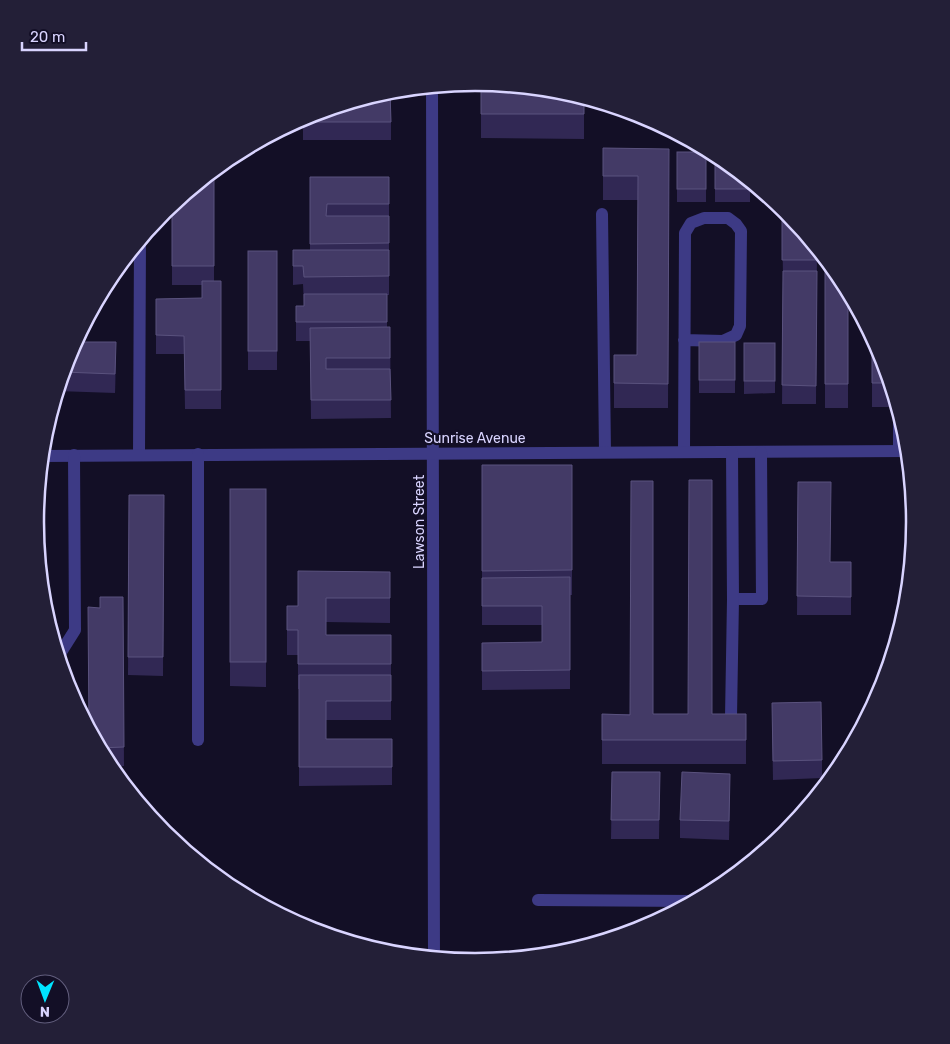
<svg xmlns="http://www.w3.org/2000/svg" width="950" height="1044" viewBox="0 0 950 1044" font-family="Rubik,sans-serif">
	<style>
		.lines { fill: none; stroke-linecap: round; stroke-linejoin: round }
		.minor { stroke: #3d3a85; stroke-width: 12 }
		.wall { fill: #312854 }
		.shaded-wall { fill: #1d163a }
		.building { fill: #433a66; stroke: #5a527e }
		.labels { text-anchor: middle; stroke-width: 4.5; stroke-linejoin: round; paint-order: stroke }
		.street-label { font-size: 14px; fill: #d9d4ff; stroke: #130f26 }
		.rim { fill: none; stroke: #d9d4ff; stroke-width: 2.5 }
	</style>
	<rect width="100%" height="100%" fill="#130f26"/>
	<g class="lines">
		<!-- minor -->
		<g class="minor">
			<polyline points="432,86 434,958"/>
			<polyline points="602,214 605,452"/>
			<polyline points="899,410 899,451"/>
			<polyline points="684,452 685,233 691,223 704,218 728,218 736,224 741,231 740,326 736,335 723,341 684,340"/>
			<polyline points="139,455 140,239"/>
			<polyline points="42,456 908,451"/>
			<polyline points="733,599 762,599 761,452"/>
			<polyline points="58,657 75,630 74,455"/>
			<polyline points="731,717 733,599 732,452"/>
			<polyline points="198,740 198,454"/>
			<polyline points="538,900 694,901"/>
		</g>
	</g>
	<!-- wall -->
	<g class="wall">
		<polygon points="481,83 584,97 584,139 481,138"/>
		<polygon points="391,90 391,140 303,140 303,118 307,115"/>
		<polygon points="603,148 669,149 668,408 614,408 614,355 637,355 638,200 603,200"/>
		<rect x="677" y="152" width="29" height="50"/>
		<polygon points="715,154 750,181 750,202 715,202"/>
		<polygon points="214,173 214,281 221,281 221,409 185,409 184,354 156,354 156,299 202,298 202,285 172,285 172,205"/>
		<polygon points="310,177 389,177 389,295 387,295 387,327 390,327 391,418 311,419 310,341 296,341 296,306 304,306 303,284 293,285 293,250 310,250"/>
		<polygon points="782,207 817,248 816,404 782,404 783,279"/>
		<rect x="248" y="251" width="29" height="119"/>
		<polygon points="825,261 841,278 856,307 848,307 848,408 825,408"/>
		<polygon points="872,336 882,354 895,399 895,407 872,407"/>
		<polygon points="81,342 116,361 115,393 57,391 69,353"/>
		<rect x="699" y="342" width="36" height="51"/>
		<polygon points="744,343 775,343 775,393 744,394"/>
		<polygon points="482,465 572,465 572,595 570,595 570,689 482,690 482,643 542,642 542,625 482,625"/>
		<polygon points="798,482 830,562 851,562 851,615 797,615"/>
		<polygon points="230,489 266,489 266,687 230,686"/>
		<polygon points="129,495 164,495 163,676 128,675"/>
		<polygon points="390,572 390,623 326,622 326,635 391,635 391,720 326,720 326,739 392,739 392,785 299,786 299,689 298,689 298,655 287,655 287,606 298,606"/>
		<polygon points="123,597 124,766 109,766 89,729 100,608"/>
		<rect x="602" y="714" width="144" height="50"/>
		<polygon points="772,722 822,760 822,778 773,780"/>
		<polygon points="612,772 660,772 659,839 611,839"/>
		<polygon points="730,792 729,840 680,838 680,820"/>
	</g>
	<!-- shaded-wall -->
	<g class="shaded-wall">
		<polygon points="116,342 116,361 115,393 115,374"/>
		<polygon points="730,774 730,792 729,840 729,821"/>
	</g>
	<!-- building -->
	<g class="building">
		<polygon points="481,83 561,91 584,97 584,114 481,114"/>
		<polygon points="386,92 390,92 391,122 303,122 303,118 307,115"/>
		<polygon points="603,148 669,149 668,384 614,383 614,355 637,355 638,176 603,176"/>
		<rect x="677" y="152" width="29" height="37"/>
		<polygon points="715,154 720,156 750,181 750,189 715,189"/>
		<polygon points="210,173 214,173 214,266 172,266 172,205"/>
		<polygon points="310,177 389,177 389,204 327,204 326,216 389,216 389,243 310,244"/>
		<polygon points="782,208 786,211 817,248 817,260 782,260"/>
		<polygon points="293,250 389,250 389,276 304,277 303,266 293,266"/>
		<rect x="248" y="251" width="29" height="100"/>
		<polygon points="825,261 827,261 841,278 848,291 848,384 825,384"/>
		<polygon points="783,271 817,271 816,386 782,385"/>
		<polygon points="202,281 221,281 221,390 185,390 184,336 156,335 156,299 202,298"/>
		<polygon points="304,294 387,294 387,322 296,322 296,306 304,306"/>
		<polygon points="390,327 390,358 326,358 326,369 390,369 391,400 311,400 310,328"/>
		<polygon points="81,331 80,342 116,342 115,374 63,372 69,353"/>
		<polygon points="872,336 882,354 890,383 872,383"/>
		<rect x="699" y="342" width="36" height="38"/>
		<rect x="744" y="343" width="31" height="38"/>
		<polygon points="482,465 572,465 572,570 482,571"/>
		<polygon points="689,480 712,480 712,714 746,714 746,740 602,740 602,714 630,715 631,481 653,481 653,714 688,714"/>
		<polygon points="798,482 831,482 830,562 851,562 851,597 797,596"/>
		<rect x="230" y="489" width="36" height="173"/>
		<polygon points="129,495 164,495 163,657 128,657"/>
		<polygon points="298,571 390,572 390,598 326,598 326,635 391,635 391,664 298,664 298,630 287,630 287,606 298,606"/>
		<polygon points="570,577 570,670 482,671 482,643 542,642 542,606 482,606 482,578"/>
		<polygon points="100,597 123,597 124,747 99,748 89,729 88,607 100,608"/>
		<polygon points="299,675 391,675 391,701 326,701 326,739 392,739 392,767 299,767"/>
		<polygon points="821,702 822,760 773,761 772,703"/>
		<polygon points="612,772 660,772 659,820 611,820"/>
		<polygon points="682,772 730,774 729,821 680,820"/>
	</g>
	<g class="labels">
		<!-- street labels -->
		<g class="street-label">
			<text x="475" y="443">Sunrise Avenue</text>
			<text transform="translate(419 522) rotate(-90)" y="5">Lawson Street</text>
		</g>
	</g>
	<!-- crop -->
	<path d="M0 0H950V1044H0ZM44 522a431 431 0 1 1 862 0a431 431 0 1 1-862 0Z" fill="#231f37" fill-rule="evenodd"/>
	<path class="rim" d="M44 522a431 431 0 1 1 862 0a431 431 0 1 1-862 0Z"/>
	<!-- north arrow -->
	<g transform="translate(45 999) rotate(181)"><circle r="24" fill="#130f26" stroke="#625e7d"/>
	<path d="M0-4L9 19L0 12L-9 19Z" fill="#00e5ff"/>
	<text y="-8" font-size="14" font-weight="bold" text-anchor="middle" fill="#d9d4ff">N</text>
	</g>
	<!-- scale -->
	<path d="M22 42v8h64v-8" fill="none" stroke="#d9d4ff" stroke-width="2.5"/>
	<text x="30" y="42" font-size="15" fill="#d9d4ff" stroke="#130f26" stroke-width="4" paint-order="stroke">20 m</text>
</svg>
